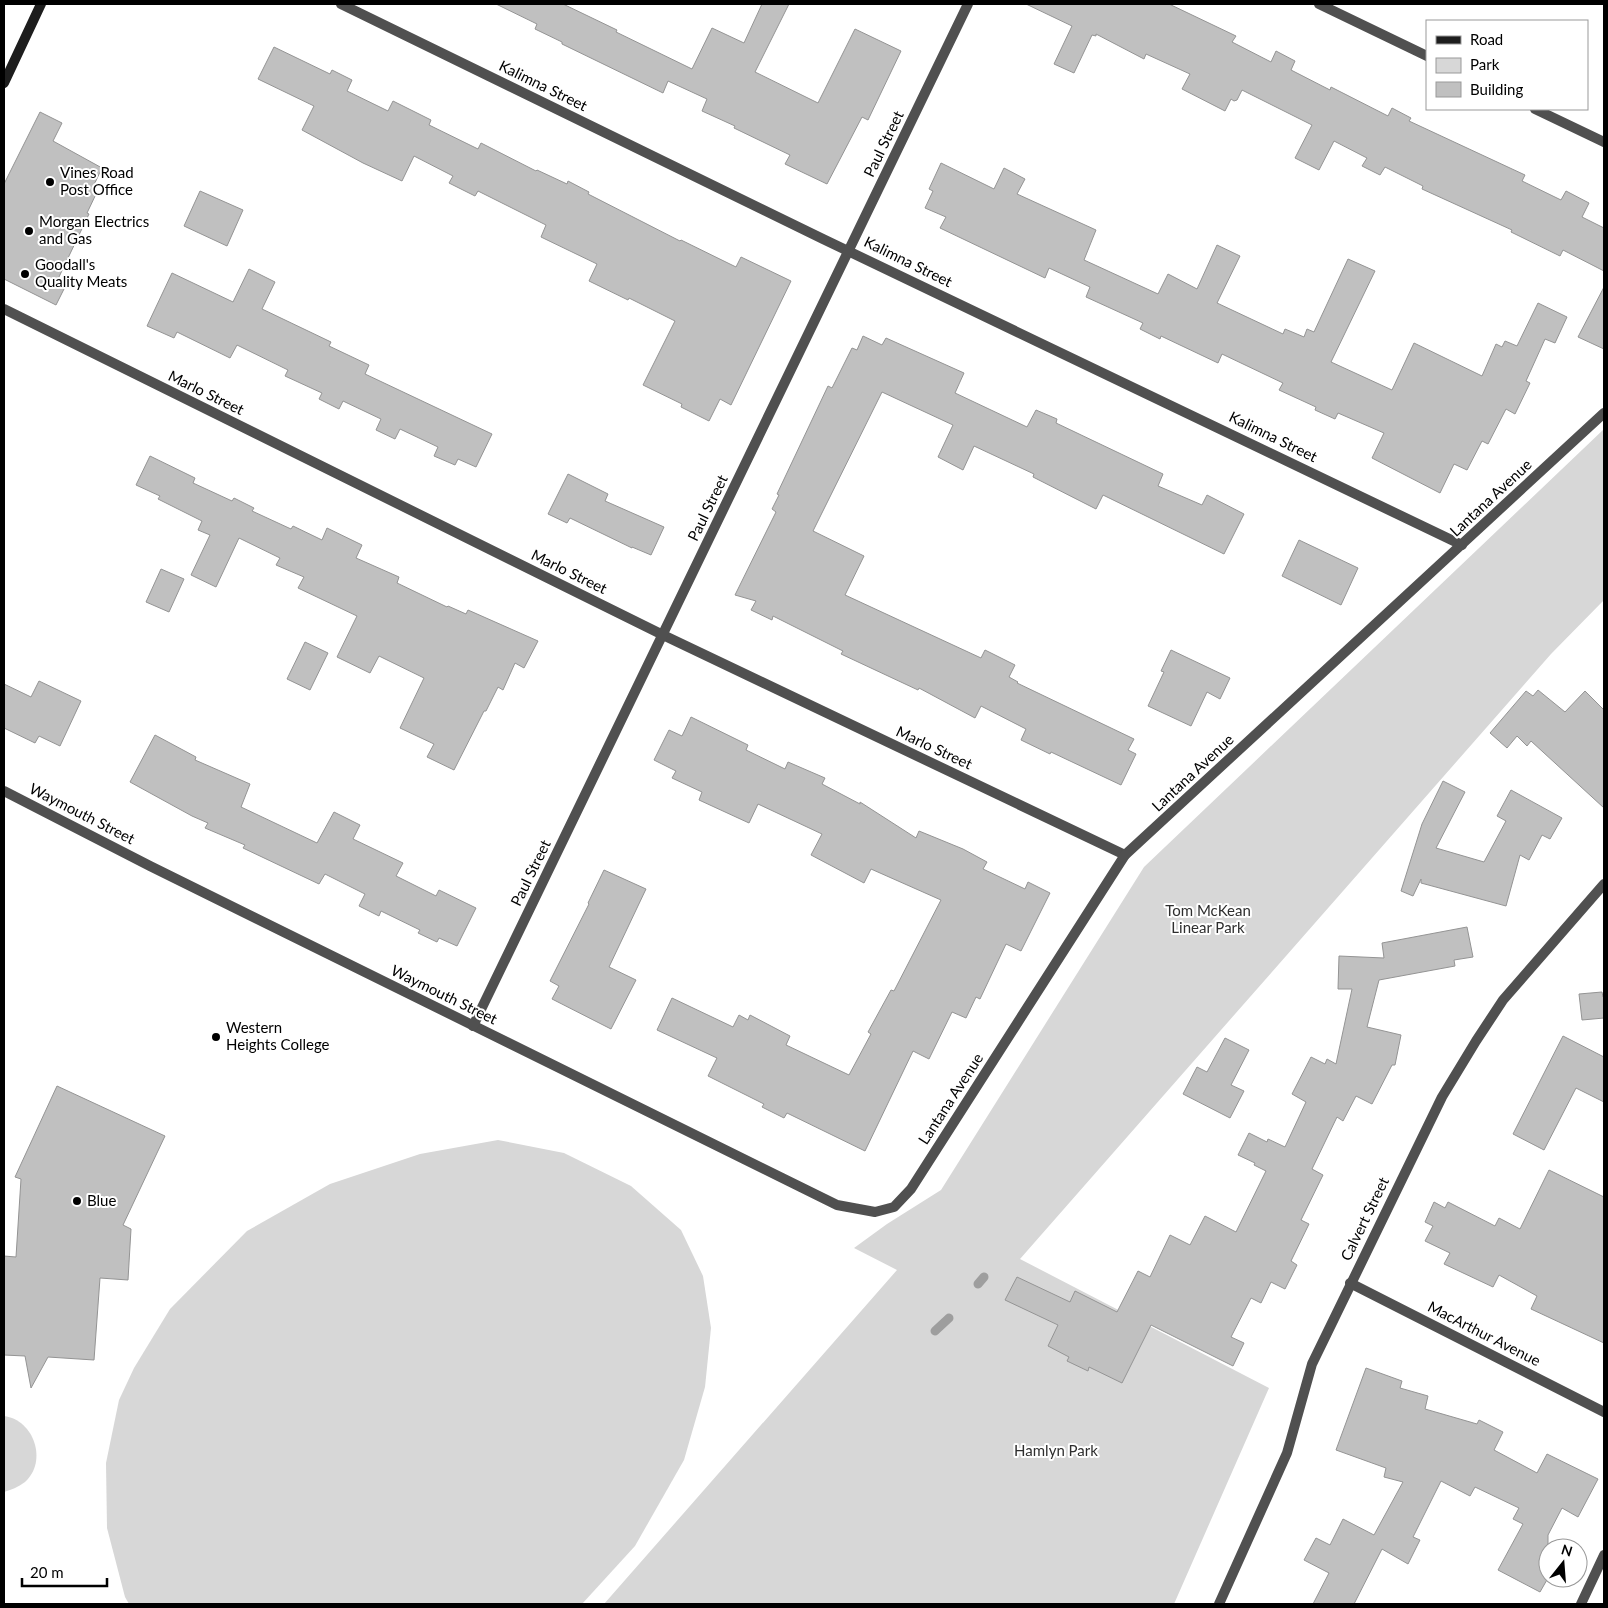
<svg xmlns="http://www.w3.org/2000/svg" width="1608" height="1608" viewBox="0 0 1608 1608" font-family="Lato,sans-serif">
	<style>
		.green { fill: #d7d7d7 }
		.lines { fill: none; stroke-linecap: round; stroke-linejoin: round }
		.stream { stroke: #9e9e9e; stroke-width: 9 }
		.building { fill: #c0c0c0; stroke: #949494 }
		.street { stroke: #505050; stroke-width: 10 }
		.secondary { stroke: #1d1d1d; stroke-width: 10 }
		.poi-dot { fill: #000; stroke: #fff; stroke-width: 2 }
		.labels { text-anchor: middle; stroke-width: 4; stroke-linejoin: round; paint-order: stroke }
		.street-label { font-size: 15px; fill: #000; stroke: #fff }
		.poi-label { font-size: 15px; fill: #000; stroke: #fff; text-anchor: start }
		.park-label { font-size: 15px; fill: #2e2e2e; stroke: #fff }
	</style>
	<rect width="100%" height="100%" fill="#fff"/>
	<!-- green -->
	<g class="green">
		<polygon points="1604,429 1604,600 1551,654 1020,1259 1269,1388 1174,1604 604,1604 897,1270 854,1248 887,1224 941,1190 1144,867"/>
		<polygon points="498,1140 564,1153 631,1186 681,1230 703,1276 711,1328 705,1387 684,1460 635,1546 582,1604 129,1604 125,1597 107,1528 106,1463 119,1400 134,1368 170,1309 247,1231 330,1184 420,1154"/>
		<path d="M4 1416C34 1420 48 1461 25 1482 18 1487 11 1490 4 1492Z"/>
	</g>
	<g class="lines">
		<!-- stream -->
		<g class="stream">
			<polyline points="978,1284 984,1277"/>
			<polyline points="935,1331 949,1318"/>
		</g>
	</g>
	<!-- building -->
	<g class="building">
		<polygon points="496,4 563,4 617,30 616,32 692,69 712,28 744,43 762,4 789,4 755,72 818,103 855,29 901,51 868,120 862,117 827,184 785,164 790,155 734,128 735,126 702,111 707,99 668,81 663,93 562,44 562,42 535,29 537,24"/>
		<polygon points="1026,4 1169,4 1236,36 1232,42 1271,62 1276,51 1295,61 1291,70 1330,90 1331,87 1388,116 1392,108 1411,118 1409,121 1525,175 1522,181 1561,200 1566,191 1589,203 1582,217 1604,228 1604,271 1563,250 1560,256 1511,232 1512,230 1422,189 1423,186 1385,167 1380,175 1362,166 1367,158 1334,141 1319,170 1295,158 1312,125 1242,90 1237,100 1234,101 1231,99 1225,111 1182,89 1190,74 1146,54 1144,59 1096,34 1096,36 1092,35 1074,73 1054,64 1072,26"/>
		<polygon points="274,47 330,74 332,70 352,80 347,91 388,111 393,101 431,120 429,125 478,149 481,143 536,171 537,170 567,184 568,181 589,192 588,194 680,241 681,240 736,267 741,257 791,281 731,405 720,399 709,421 681,407 682,404 643,385 675,321 629,298 628,300 589,281 597,264 541,237 546,225 478,191 475,196 449,183 453,176 414,156 402,181 363,163 302,130 314,106 258,79"/>
		<polygon points="40,112 62,123 53,141 102,168 92,189 97,192 87,213 89,214 58,279 67,283 56,305 4,279 4,184"/>
		<polygon points="941,163 994,189 1004,168 1025,179 1017,194 1096,230 1084,260 1158,294 1168,274 1197,289 1217,245 1240,256 1217,303 1283,334 1285,329 1304,337 1307,329 1314,332 1348,259 1375,271 1331,362 1392,390 1414,343 1482,376 1496,344 1502,347 1505,341 1517,346 1538,303 1567,317 1555,343 1545,339 1526,381 1530,383 1515,414 1506,409 1488,444 1482,441 1467,470 1454,464 1440,493 1372,458 1384,433 1338,413 1335,419 1315,410 1316,407 1279,390 1283,383 1222,354 1218,363 1161,336 1160,339 1140,329 1143,323 1086,297 1090,287 1049,268 1045,278 940,228 946,217 925,208 933,191 929,189"/>
		<polygon points="200,191 243,210 227,246 184,226"/>
		<polygon points="249,269 275,282 262,309 331,342 329,346 369,365 365,374 492,434 476,467 458,459 455,465 434,456 438,447 400,429 395,439 376,430 381,419 343,401 339,409 319,399 322,393 285,376 288,370 237,345 230,358 177,332 174,338 147,326 172,273 233,302"/>
		<polygon points="1604,287 1604,349 1578,337"/>
		<polygon points="863,336 882,345 886,338 964,373 955,393 1027,427 1036,410 1057,419 1056,423 1163,474 1158,486 1202,505 1207,495 1244,514 1224,554 1103,495 1096,509 1033,477 1034,474 974,446 963,470 938,457 953,425 882,392 813,531 864,556 845,595 981,658 985,650 1015,665 1009,677 1018,682 1017,683 1134,739 1128,750 1136,754 1121,785 1051,752 1050,754 1021,740 1026,729 981,706 975,718 919,688 918,690 841,654 843,651 773,616 772,620 751,610 756,601 735,595 776,512 772,509 779,495 777,494 828,386 832,388 852,348 857,350"/>
		<polygon points="150,456 195,478 193,483 232,501 234,498 254,508 252,511 291,529 293,526 322,540 327,528 362,545 356,558 399,577 397,583 447,607 448,606 466,614 468,610 538,641 524,668 515,663 503,690 498,687 486,711 484,711 454,770 427,757 434,744 400,728 424,678 379,656 370,673 337,657 357,616 298,588 304,577 276,565 280,558 239,538 216,587 191,575 210,535 198,530 202,521 158,499 160,496 136,485"/>
		<polygon points="568,474 608,494 605,501 664,527 651,555 632,547 632,548 570,518 567,523 548,514"/>
		<polygon points="1299,540 1358,568 1341,605 1282,576"/>
		<polygon points="161,569 184,579 169,612 146,602"/>
		<polygon points="305,642 328,653 310,690 287,679"/>
		<polygon points="1171,650 1230,678 1220,699 1207,692 1191,726 1148,706 1164,672 1161,671"/>
		<polygon points="39,681 81,701 60,746 39,736 35,743 4,728 4,684 31,697"/>
		<polygon points="1538,690 1565,712 1585,691 1604,710 1604,808 1531,741 1527,746 1517,736 1507,748 1490,733 1526,691 1533,696"/>
		<polygon points="691,717 748,745 746,750 785,769 788,762 825,778 822,784 860,804 860,802 916,838 919,831 963,849 987,862 983,869 1025,889 1028,882 1050,893 1021,951 1006,944 980,999 976,997 966,1018 952,1012 929,1059 913,1051 865,1151 787,1113 784,1118 762,1107 764,1104 708,1076 717,1058 657,1030 672,998 733,1027 739,1015 748,1020 750,1015 790,1036 786,1045 849,1075 871,1034 868,1032 891,990 894,991 941,900 871,869 864,883 811,855 822,834 758,804 749,823 699,800 702,792 672,778 676,771 654,760 669,730 682,736"/>
		<polygon points="155,735 196,757 195,760 250,784 241,807 317,843 334,812 360,825 353,839 403,863 396,876 436,896 439,890 476,908 457,946 439,938 437,942 418,933 420,930 381,911 379,916 359,906 365,894 325,874 319,884 243,848 245,845 205,828 208,823 192,816 130,782"/>
		<polygon points="1443,781 1465,792 1436,848 1484,862 1506,821 1497,816 1511,790 1562,818 1550,839 1542,835 1529,860 1520,855 1506,906 1421,883 1421,879 1413,896 1401,891 1422,824"/>
		<polygon points="604,870 646,889 609,967 636,980 611,1029 552,999 559,986 550,981 589,904 588,903"/>
		<polygon points="1467,927 1473,957 1454,960 1455,966 1379,980 1367,1027 1401,1035 1395,1065 1392,1065 1372,1104 1356,1096 1343,1121 1337,1117 1312,1169 1323,1175 1301,1220 1309,1224 1291,1261 1297,1265 1285,1289 1271,1282 1261,1303 1251,1298 1231,1337 1244,1343 1233,1366 1151,1325 1122,1383 1089,1367 1088,1371 1067,1361 1069,1357 1048,1346 1058,1325 1005,1300 1017,1277 1070,1302 1075,1291 1117,1312 1138,1271 1150,1277 1170,1235 1190,1245 1205,1216 1236,1232 1266,1171 1254,1165 1255,1163 1238,1155 1249,1133 1267,1142 1268,1139 1285,1147 1306,1102 1292,1094 1311,1057 1325,1064 1327,1059 1336,1064 1352,989 1338,989 1339,956 1384,958 1382,943"/>
		<polygon points="1602,992 1603,997 1604,997 1604,1018 1582,1020 1579,994"/>
		<polygon points="1563,1036 1604,1057 1604,1102 1576,1088 1544,1150 1513,1134"/>
		<polygon points="1225,1038 1249,1050 1231,1085 1244,1091 1230,1118 1183,1094 1197,1067 1207,1072"/>
		<polygon points="57,1086 165,1136 123,1225 131,1229 128,1280 100,1278 94,1360 48,1357 31,1388 25,1356 4,1355 4,1256 16,1257 21,1179 15,1177"/>
		<polygon points="1549,1170 1604,1197 1604,1343 1531,1309 1537,1296 1499,1275 1493,1287 1444,1264 1450,1253 1425,1241 1433,1226 1425,1222 1434,1202 1445,1208 1448,1202 1495,1226 1499,1218 1520,1229"/>
		<polygon points="1366,1368 1402,1381 1400,1388 1428,1396 1425,1409 1477,1424 1479,1420 1503,1432 1494,1450 1537,1473 1547,1454 1598,1479 1578,1517 1562,1508 1548,1535 1548,1578 1540,1592 1498,1570 1523,1524 1513,1519 1519,1508 1475,1487 1470,1496 1441,1481 1413,1537 1420,1540 1408,1564 1382,1549 1354,1604 1313,1604 1329,1573 1304,1560 1316,1538 1330,1545 1343,1519 1374,1535 1403,1482 1384,1477 1386,1468 1336,1450"/>
	</g>
	<g class="lines">
		<!-- street -->
		<g class="street">
			<polyline points="341,4 823,239 1462,545"/>
			<polyline points="1319,4 1427,56"/>
			<polyline points="1535,109 1604,142"/>
			<polyline points="4,309 663,635 1125,855"/>
			<polyline points="4,791 150,866 837,1205 875,1212 894,1207 911,1189 1125,855 1604,413"/>
			<polyline points="473,1026 968,4"/>
			<polyline points="1350,1283 1604,1412"/>
			<polyline points="1219,1604 1287,1453 1312,1364 1442,1097 1476,1041 1503,1000 1604,884"/>
			<polyline points="1581,1604 1604,1555"/>
		</g>
		<!-- secondary -->
		<polyline class="secondary" points="4,83 41,4"/>
	</g>
	<!-- markers -->
	<g class="poi-dot">
		<circle cx="50" cy="182" r="5"/>
		<circle cx="29" cy="231" r="5"/>
		<circle cx="25" cy="274" r="5"/>
		<circle cx="216" cy="1037" r="5"/>
		<circle cx="77" cy="1201" r="5"/>
	</g>
	<g class="labels">
		<!-- street labels -->
		<g class="street-label">
			<text transform="translate(543 86) rotate(26)" y="5">Kalimna Street</text>
			<text transform="translate(884 144) rotate(-64)" y="5">Paul Street</text>
			<text transform="translate(908 262) rotate(26)" y="5">Kalimna Street</text>
			<text transform="translate(206 393) rotate(26)" y="5">Marlo Street</text>
			<text transform="translate(1273 437) rotate(26)" y="5">Kalimna Street</text>
			<text transform="translate(1491 498) rotate(-43)" y="5">Lantana Avenue</text>
			<text transform="translate(708 508) rotate(-64)" y="5">Paul Street</text>
			<text transform="translate(569 572) rotate(26)" y="5">Marlo Street</text>
			<text transform="translate(934 748) rotate(25)" y="5">Marlo Street</text>
			<text transform="translate(1193 773) rotate(-43)" y="5">Lantana Avenue</text>
			<text transform="translate(82 814) rotate(27)" y="5">Waymouth Street</text>
			<text transform="translate(531 873) rotate(-64)" y="5">Paul Street</text>
			<text transform="translate(444 995) rotate(26)" y="5">Waymouth Street</text>
			<text transform="translate(951 1099) rotate(-57)" y="5">Lantana Avenue</text>
			<text transform="translate(1365 1219) rotate(-64)" y="5">Calvert Street</text>
			<text transform="translate(1484 1334) rotate(27)" y="5">MacArthur Avenue</text>
		</g>
		<!-- poi labels -->
		<g class="poi-label">
			<text x="60" y="178">Vines Road<tspan x="60" dy="17">Post Office</tspan></text>
			<text x="39" y="227">Morgan Electrics<tspan x="39" dy="17">and Gas</tspan></text>
			<text x="35" y="270">Goodall's<tspan x="35" dy="17">Quality Meats</tspan></text>
			<text x="226" y="1033">Western<tspan x="226" dy="17">Heights College</tspan></text>
			<text x="87" y="1206">Blue</text>
		</g>
		<!-- park labels -->
		<g class="park-label">
			<text x="1208" y="916">Tom McKean<tspan x="1208" dy="17">Linear Park</tspan></text>
			<text x="1056" y="1456">Hamlyn Park</text>
		</g>
	</g>
	<!-- border -->
	<rect width="1608" height="1608" fill="none" stroke="#000000" stroke-width="10"/>
	<!-- legend -->
	<rect x="1426" y="20" width="162" height="90" fill="#ffffff" stroke="#999999"/>
	<rect x="1436" y="36" width="25" height="8" fill="#1d1d1d" stroke="#999999"/>
	<text x="1470" y="45" font-size="15" fill="#000000">Road</text>
	<rect x="1436" y="58" width="25" height="15" fill="#d7d7d7" stroke="#999999"/>
	<text x="1470" y="70" font-size="15" fill="#000000">Park</text>
	<rect x="1436" y="82" width="25" height="15" fill="#c0c0c0" stroke="#999999"/>
	<text x="1470" y="95" font-size="15" fill="#000000">Building</text>
	<!-- north arrow -->
	<g transform="translate(1563 1563) rotate(17)"><circle r="24" fill="#ffffff" stroke="#999999"/>
	<path d="M0-4L9 19L0 12L-9 19Z" fill="#000000"/>
	<text y="-8" font-size="14" font-weight="bold" text-anchor="middle" fill="#000000">N</text>
	</g>
	<!-- scale -->
	<path d="M22 1578v8h85v-8" fill="none" stroke="#000000" stroke-width="2.5"/>
	<text x="30" y="1578" font-size="15" fill="#000000" stroke="#ffffff" stroke-width="4" paint-order="stroke">20 m</text>
</svg>
